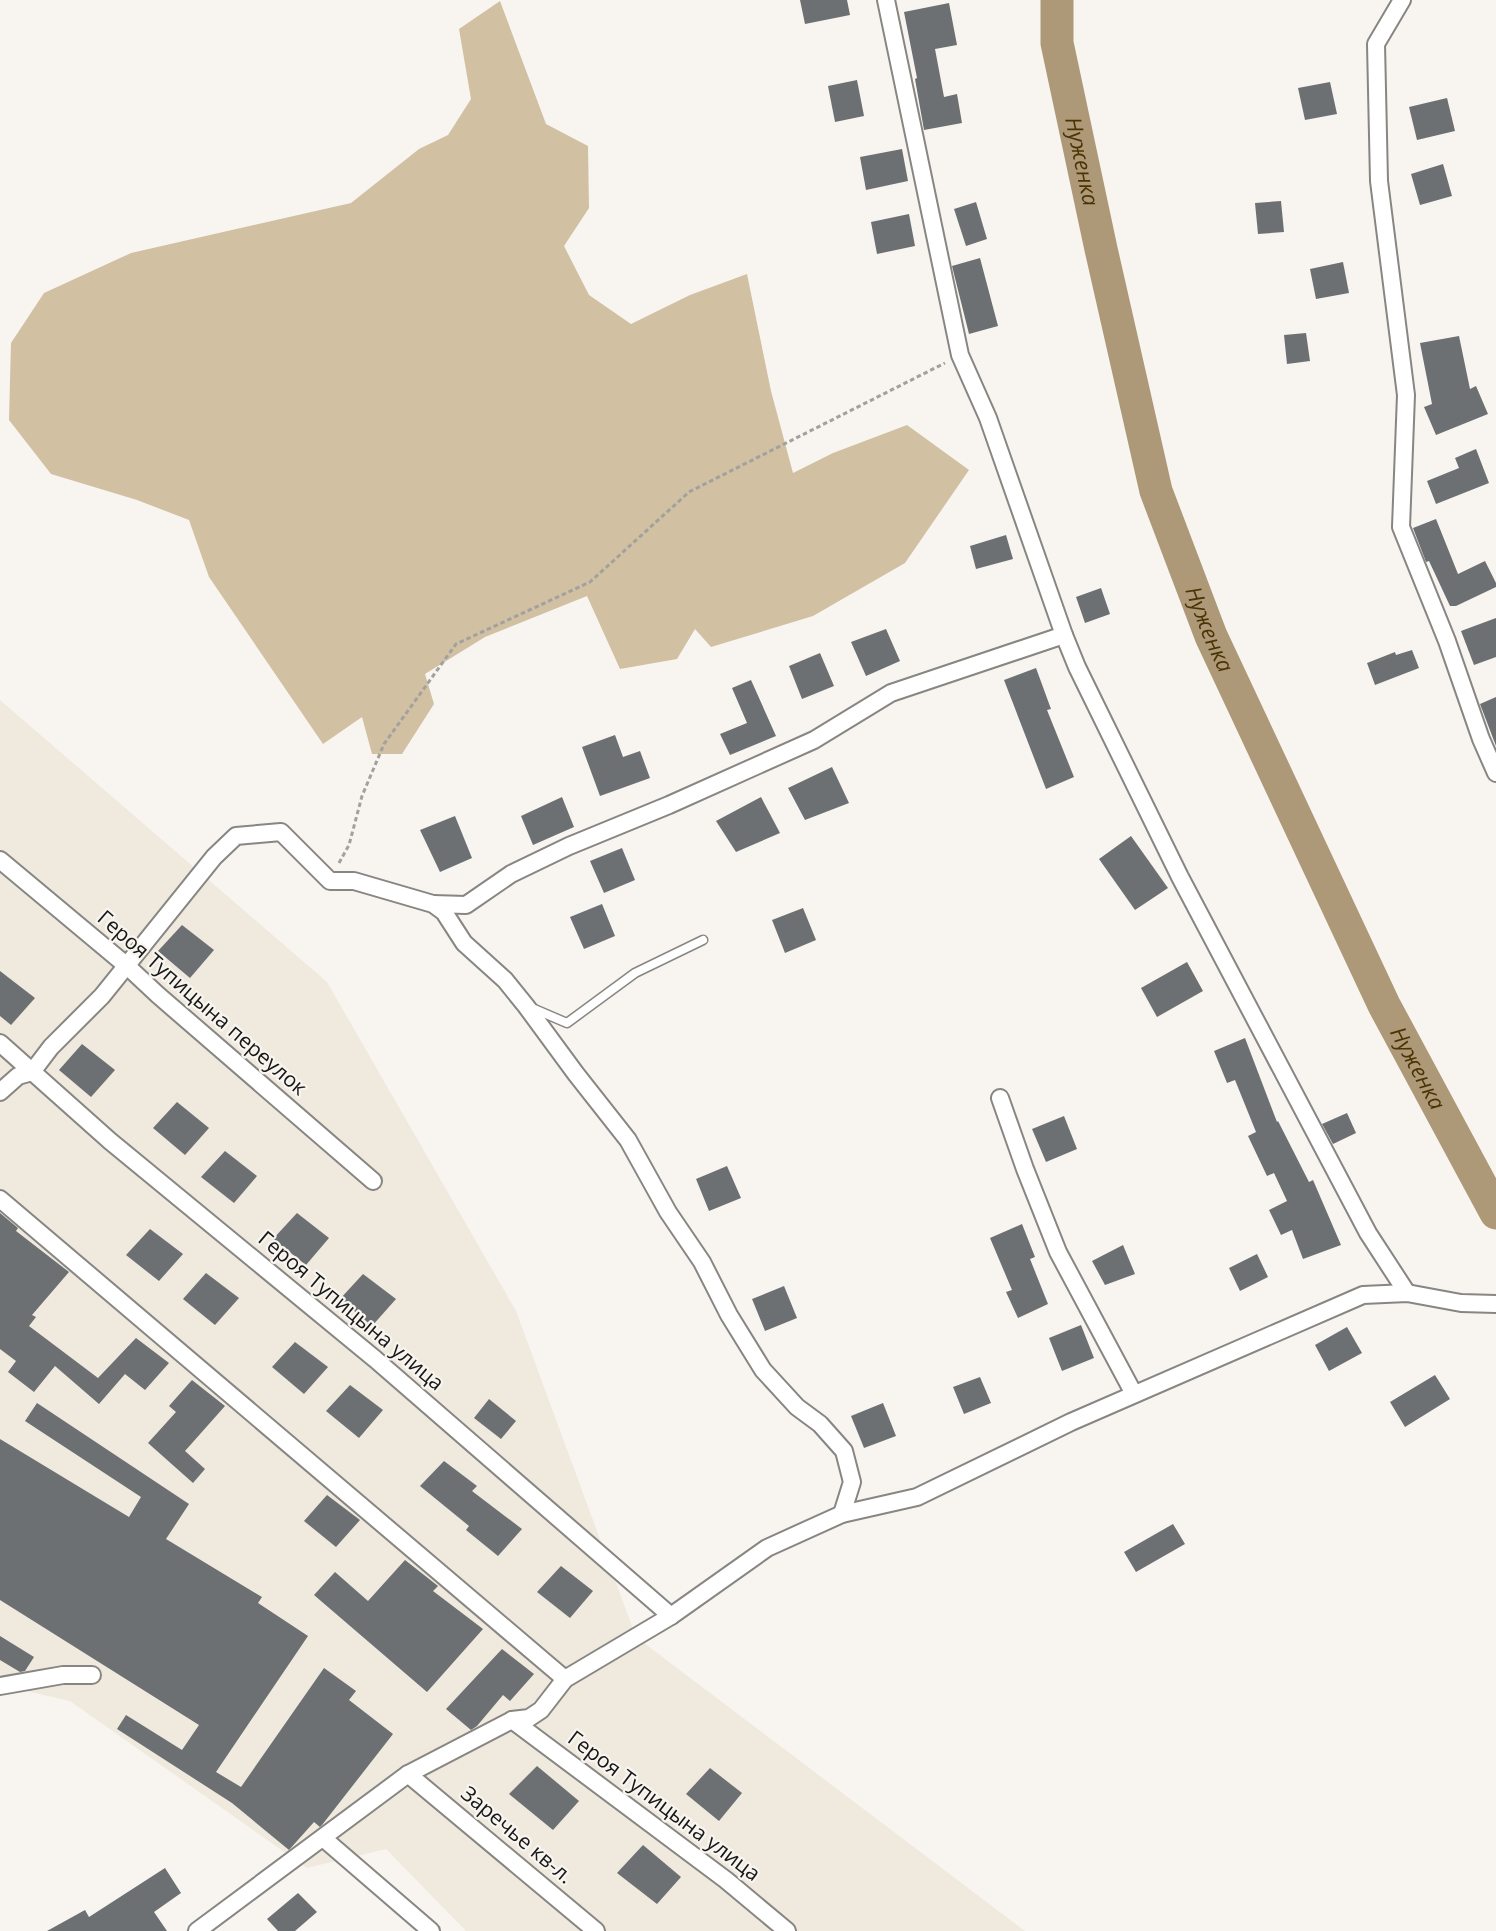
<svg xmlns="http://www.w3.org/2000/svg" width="1496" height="1931" viewBox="0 0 1496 1931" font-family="'Open Sans',sans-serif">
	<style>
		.built { fill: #efe9de }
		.green { fill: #d1c0a2 }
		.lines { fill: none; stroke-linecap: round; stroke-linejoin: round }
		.river { stroke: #ad9977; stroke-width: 33 }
		.building { fill: #6c7072 }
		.lane-casing { stroke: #888682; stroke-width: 11 }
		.street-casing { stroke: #888682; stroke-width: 20 }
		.path { stroke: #a3a19e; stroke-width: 3; stroke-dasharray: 4.5 3; stroke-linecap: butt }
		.lane { stroke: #fff; stroke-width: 8 }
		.street { stroke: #fff; stroke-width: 16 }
		.labels { text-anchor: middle; stroke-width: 4.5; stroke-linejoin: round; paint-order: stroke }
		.street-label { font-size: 21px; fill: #171715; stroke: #f8f5f1 }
		.water-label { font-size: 22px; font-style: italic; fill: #493405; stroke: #f8f5f1 }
	</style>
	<rect width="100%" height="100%" fill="#f8f5f1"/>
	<!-- built -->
	<polygon class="built" points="0,700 327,982 516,1311 636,1637 1025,1931 466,1931 386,1849 307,1868 70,1701 30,1692 0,1674"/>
	<!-- green -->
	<polygon class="green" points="500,1 546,124 588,146 589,208 564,246 589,295 631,324 690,295 747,274 771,391 793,473 833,453 907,425 969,470 905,563 813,616 711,647 695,629 677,659 620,669 587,596 485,637 425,674 434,704 402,754 372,754 362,717 323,744 209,577 189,520 137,500 51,474 9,420 11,343 44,293 131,253 351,203 419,149 448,135 471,99 459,29"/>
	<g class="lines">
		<!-- river -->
		<path class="river" id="s1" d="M1057 0V43L1101 249 1156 491 1211 636 1384 1005 1496 1213"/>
	</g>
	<!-- building -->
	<g class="building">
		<polygon points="800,0 847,0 850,15 805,24"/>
		<polygon points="949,3 957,45 935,49 944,97 957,94 962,123 924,130 915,79 917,78 904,12"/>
		<polygon points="857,80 864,116 835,122 828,86"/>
		<polygon points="1330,82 1337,114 1305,120 1298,88"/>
		<polygon points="1447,98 1455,131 1417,140 1409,107"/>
		<polygon points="902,149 908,181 866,190 860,157"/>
		<polygon points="1443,164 1452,196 1420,205 1411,174"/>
		<polygon points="1281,201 1284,232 1258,234 1255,203"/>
		<polygon points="976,202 987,239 966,246 954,209"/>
		<polygon points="909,214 915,246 877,254 871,222"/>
		<polygon points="980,258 998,326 969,334 952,266"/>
		<polygon points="1343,262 1349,293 1316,299 1310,269"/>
		<polygon points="1306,333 1310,361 1287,364 1284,335"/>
		<polygon points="1459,336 1470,389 1476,386 1488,414 1436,435 1424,407 1432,404 1420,343"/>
		<polygon points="1476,449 1489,483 1436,504 1427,481 1459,468 1455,458"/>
		<polygon points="1436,519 1458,574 1485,561 1496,583 1496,587 1456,606 1450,606 1429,561 1426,562 1413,528"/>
		<polygon points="1006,535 1013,559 976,569 970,546"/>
		<polygon points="1101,588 1110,614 1085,623 1076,597"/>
		<polygon points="1496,618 1496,657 1474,665 1461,631"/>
		<polygon points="886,629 900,661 866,676 851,642"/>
		<polygon points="1412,650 1419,668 1375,685 1367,663 1395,652 1396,655"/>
		<polygon points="820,653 834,686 802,699 789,666"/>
		<polygon points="1036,668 1051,709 1047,710 1074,777 1046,789 1004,680"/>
		<polygon points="751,680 776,736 730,755 720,734 747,723 732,688"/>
		<polygon points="1496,697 1496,746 1480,704"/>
		<polygon points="615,735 623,757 640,751 650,778 600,796 582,747"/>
		<polygon points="832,767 849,803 805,820 788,788"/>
		<polygon points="562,797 574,827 533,845 521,816"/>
		<polygon points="761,797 780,833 736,852 716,821"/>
		<polygon points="455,816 472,858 440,872 420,830"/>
		<polygon points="1131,836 1168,888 1135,910 1099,859"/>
		<polygon points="622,848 635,880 604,893 590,861"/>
		<polygon points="602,904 615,936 584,949 570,917"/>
		<polygon points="803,908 816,940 785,953 772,920"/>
		<polygon points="182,925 214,950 190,978 158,951"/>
		<polygon points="1187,962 1203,991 1157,1017 1141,988"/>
		<polygon points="0,971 35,998 11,1025 0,1016"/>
		<polygon points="1245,1038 1277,1122 1278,1121 1309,1182 1313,1180 1341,1245 1303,1259 1292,1230 1281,1235 1269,1210 1287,1201 1274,1173 1267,1176 1248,1136 1256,1132 1235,1080 1227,1083 1214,1051"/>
		<polygon points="82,1044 115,1070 91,1097 59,1070"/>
		<polygon points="177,1102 209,1128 185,1155 153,1128"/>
		<polygon points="1347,1113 1356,1133 1333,1144 1322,1124"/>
		<polygon points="1064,1116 1077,1149 1046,1162 1032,1129"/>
		<polygon points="225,1151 257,1176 234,1203 201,1177"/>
		<polygon points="727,1166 741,1198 709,1211 696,1179"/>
		<polygon points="0,1213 18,1228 16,1231 69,1272 32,1315 36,1317 29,1326 98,1378 136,1338 169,1363 145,1390 125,1374 99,1404 55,1366 34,1392 8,1372 16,1361 0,1349"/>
		<polygon points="297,1213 329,1238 306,1265 273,1239"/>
		<polygon points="1022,1224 1035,1257 1030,1259 1048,1304 1018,1318 1006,1292 1012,1290 990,1238"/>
		<polygon points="150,1229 183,1254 159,1281 126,1255"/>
		<polygon points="1123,1245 1135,1274 1105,1285 1092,1261"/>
		<polygon points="1257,1254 1268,1277 1240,1291 1229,1268"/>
		<polygon points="206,1273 239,1298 215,1325 183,1299"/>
		<polygon points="363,1274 396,1299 372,1326 340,1299"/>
		<polygon points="784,1286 797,1318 765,1331 752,1299"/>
		<polygon points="1081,1325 1094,1358 1062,1371 1049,1338"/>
		<polygon points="1347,1327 1362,1353 1329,1371 1315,1345"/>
		<polygon points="295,1342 328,1367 304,1394 272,1367"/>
		<polygon points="1435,1375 1450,1399 1405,1427 1390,1402"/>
		<polygon points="980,1377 991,1403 964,1414 953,1387"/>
		<polygon points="192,1380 225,1406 185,1451 205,1469 193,1483 148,1443 176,1412 169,1406"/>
		<polygon points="350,1385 383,1410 359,1438 326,1411"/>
		<polygon points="489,1399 516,1421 501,1439 474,1418"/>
		<polygon points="37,1403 189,1504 166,1539 262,1597 258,1603 308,1636 216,1772 241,1787 324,1668 356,1691 349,1700 393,1734 322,1825 320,1827 314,1822 289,1850 232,1803 117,1729 126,1715 182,1750 199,1725 0,1600 0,1439 129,1517 141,1497 25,1421"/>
		<polygon points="883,1403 896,1436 864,1448 851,1416"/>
		<polygon points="444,1461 477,1486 472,1491 522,1529 498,1556 466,1530 469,1526 420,1486"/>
		<polygon points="327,1495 360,1520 336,1547 304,1521"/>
		<polygon points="1173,1524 1185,1544 1136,1572 1124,1552"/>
		<polygon points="405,1560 438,1586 433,1591 483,1629 427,1692 314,1595 335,1572 368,1601"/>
		<polygon points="561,1566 593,1591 570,1618 537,1592"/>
		<polygon points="0,1636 34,1657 25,1671 20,1672 0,1660"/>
		<polygon points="502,1649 534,1674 510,1701 503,1695 477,1726 471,1730 446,1709"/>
		<polygon points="537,1766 579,1801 553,1830 509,1794"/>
		<polygon points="710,1768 742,1793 719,1821 686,1794"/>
		<polygon points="643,1845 681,1877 657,1904 617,1873"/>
		<polygon points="165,1868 181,1893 154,1912 167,1931 47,1931 85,1910 89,1917"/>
		<polygon points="298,1893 317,1912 295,1931 278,1931 267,1919"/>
	</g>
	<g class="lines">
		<defs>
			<polyline id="lane" points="532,1008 567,1023 635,973 703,940"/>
			<g id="street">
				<polyline points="886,0 960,355 988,418 1064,635 1077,667 1180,877 1368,1233 1407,1293"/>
				<polyline points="1402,0 1376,44 1379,181 1406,395 1401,527 1447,641 1481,739 1496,773"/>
				<polyline points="0,860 127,966 158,995 373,1181"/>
				<polyline points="433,904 466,905 511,874 569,846 669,805 814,740 891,693 1064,635"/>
				<polyline points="0,1043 110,1141 375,1359 671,1616"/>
				<polyline points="0,1092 18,1076 32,1072 51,1047 102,996 214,857 236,836 281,832 330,881 354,881 433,904 444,912 464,943 505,980 526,1006 576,1074 628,1140 668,1212 702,1262 729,1315 763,1370 797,1407 820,1424 844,1451 852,1482 842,1514"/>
				<polyline points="1000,1098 1025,1169 1058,1252 1134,1394"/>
				<polyline points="0,1199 565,1679"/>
				<polyline points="0,1686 63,1675 92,1675"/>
				<polyline points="512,1720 726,1880 787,1931"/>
				<polyline points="408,1774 596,1931"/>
				<polyline points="323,1838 431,1931"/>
				<polyline points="197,1931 408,1774 512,1720 529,1718 541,1710 565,1679 671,1616 767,1548 842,1514 917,1497 1071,1422 1363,1295 1407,1293 1461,1303 1496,1304"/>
			</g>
		</defs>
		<!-- lane casing -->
		<use href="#lane" class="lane-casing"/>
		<!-- street casing -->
		<use href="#street" class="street-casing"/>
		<!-- path -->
		<polyline class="path" points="339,863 349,845 362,796 384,744 456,644 590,582 689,492 945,363"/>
		<!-- lane -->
		<use href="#lane" class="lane"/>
		<!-- street -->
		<use href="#street" class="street"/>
	</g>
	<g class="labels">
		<!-- street labels -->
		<g class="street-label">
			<text transform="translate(202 1003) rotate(41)" y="7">Героя Тупицына переулок</text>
			<text transform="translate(351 1311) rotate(40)" y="7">Героя Тупицына улица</text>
			<text transform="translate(664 1806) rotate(37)" y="7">Героя Тупицына улица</text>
			<text transform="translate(517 1835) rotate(40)" y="7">Заречье кв-л.</text>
		</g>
		<!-- water labels -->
		<g class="water-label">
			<text dy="8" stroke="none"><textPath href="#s1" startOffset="164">Нуженка</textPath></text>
			<text dy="8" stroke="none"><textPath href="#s1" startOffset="650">Нуженка</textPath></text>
			<text dy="8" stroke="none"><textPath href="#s1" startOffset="1136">Нуженка</textPath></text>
		</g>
	</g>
</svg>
